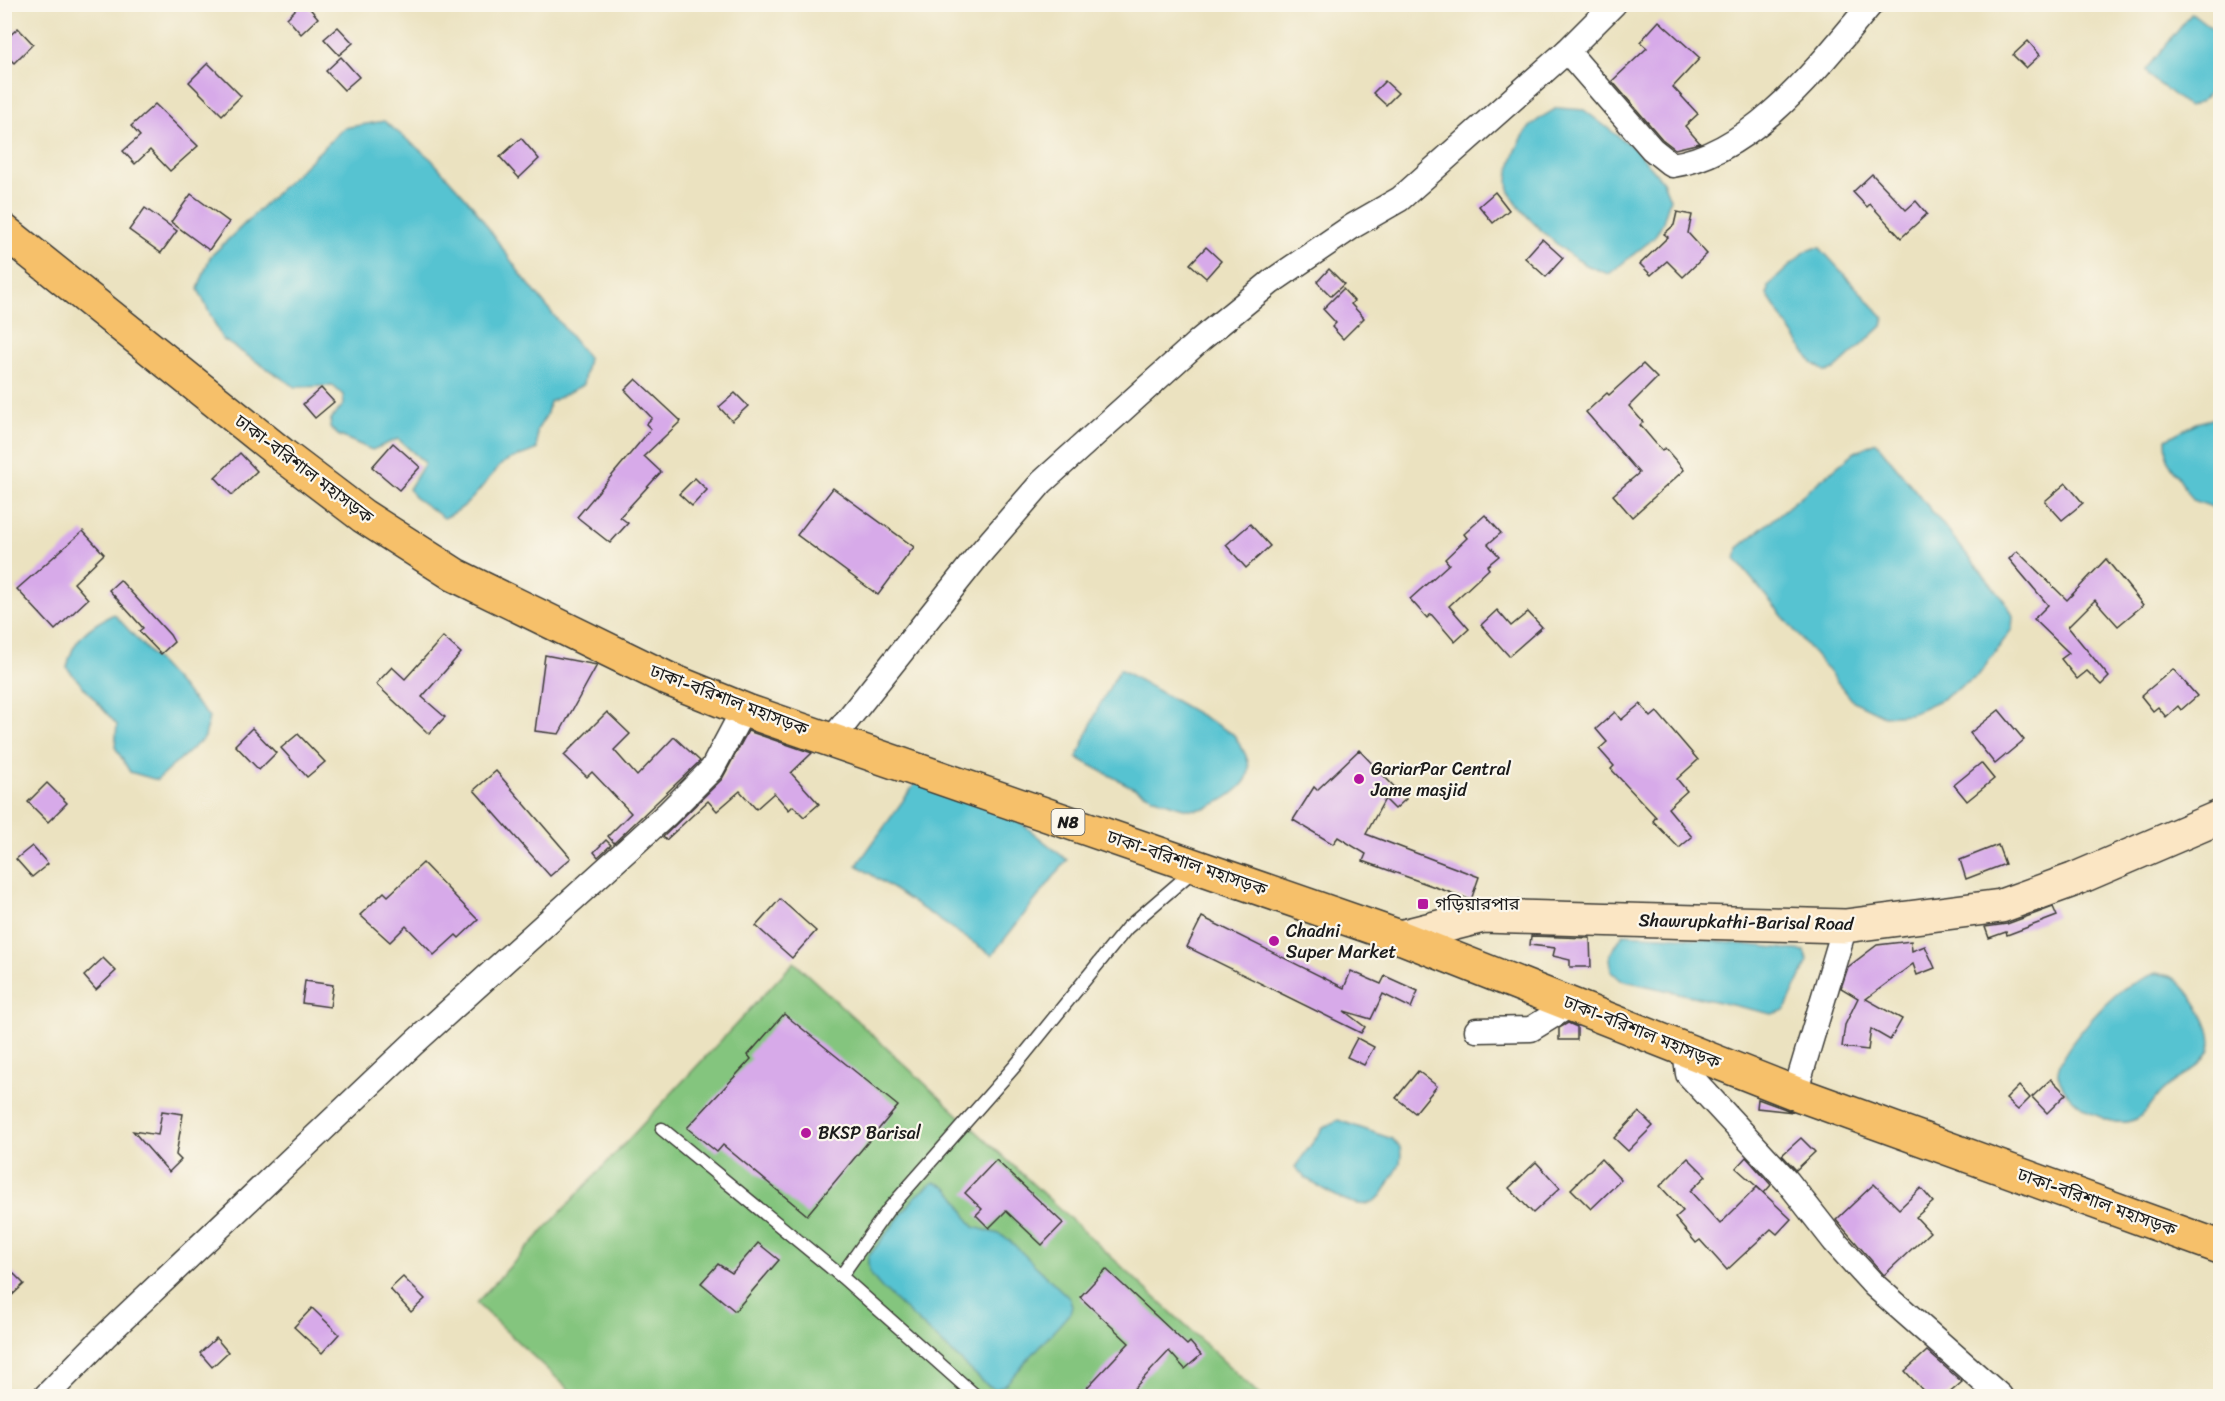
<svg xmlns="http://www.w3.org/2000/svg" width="2225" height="1401" viewBox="0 0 2225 1401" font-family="Sriracha,'Noto Sans Bengali',sans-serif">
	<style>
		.green { fill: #84c57e; stroke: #50704d; stroke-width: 1.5 }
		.water { fill: #57c3d1; stroke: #3a7076; stroke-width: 1.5 }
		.building { fill: #d7aae9 }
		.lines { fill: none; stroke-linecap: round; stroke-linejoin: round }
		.service-casing { stroke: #3b3a35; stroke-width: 15 }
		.minor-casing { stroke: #3b3a35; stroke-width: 27 }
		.secondary-casing { stroke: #3b3a35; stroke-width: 36 }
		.trunk-casing { stroke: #3b3a35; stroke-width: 36 }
		.service { stroke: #fff; stroke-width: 12 }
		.minor { stroke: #fff; stroke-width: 24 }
		.secondary { stroke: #fbe6c4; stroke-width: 33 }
		.trunk { stroke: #f6c06b; stroke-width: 33 }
		.poi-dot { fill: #b5179e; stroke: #fbf7ec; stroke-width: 2 }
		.labels { text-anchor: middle; stroke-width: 4.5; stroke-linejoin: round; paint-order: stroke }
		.shield { fill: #fbf7ec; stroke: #5f5e5a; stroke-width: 1.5 }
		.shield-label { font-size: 16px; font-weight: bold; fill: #1c1c1c }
		.street-label { font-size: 18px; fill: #1c1c1c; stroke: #fbf7ec }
		.poi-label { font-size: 18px; fill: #1c1c1c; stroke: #fbf7ec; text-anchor: start }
	</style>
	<rect width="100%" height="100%" fill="#fbf7ec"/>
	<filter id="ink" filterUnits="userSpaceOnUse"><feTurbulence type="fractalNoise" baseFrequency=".0167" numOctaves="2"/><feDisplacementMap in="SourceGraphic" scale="12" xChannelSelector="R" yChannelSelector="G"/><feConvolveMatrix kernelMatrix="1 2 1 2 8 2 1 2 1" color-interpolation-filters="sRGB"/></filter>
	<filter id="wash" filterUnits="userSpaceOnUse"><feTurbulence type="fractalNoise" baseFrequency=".008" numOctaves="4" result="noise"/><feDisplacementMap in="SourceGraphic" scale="24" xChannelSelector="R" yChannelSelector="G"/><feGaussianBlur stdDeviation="1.35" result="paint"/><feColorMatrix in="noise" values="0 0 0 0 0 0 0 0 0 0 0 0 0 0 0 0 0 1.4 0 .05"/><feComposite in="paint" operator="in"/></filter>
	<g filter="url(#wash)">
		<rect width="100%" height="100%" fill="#ebe2c0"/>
		<!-- green -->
		<polygon class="green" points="794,962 1261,1396 576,1396 476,1303"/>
		<!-- water -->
		<g class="water">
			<polygon points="2192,13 2220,35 2220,79 2201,102 2189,107 2149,76 2146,70"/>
			<path d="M1557 108 1584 110 1636 150 1663 182 1670 199 1663 222 1654 238 1609 274C1601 271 1591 268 1583 263 1564 252 1518 213 1510 192 1503 175 1518 141 1530 127 1537 119 1547 114 1557 108Z"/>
			<path d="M384 121 431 159 473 206 519 272 588 358 583 385 550 402 546 416 537 430V449C527 455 510 457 502 464 482 483 474 505 444 518L414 497 409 489 425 463 398 439 372 450 338 435 330 427 331 419 344 404 343 395 333 386 295 387 222 339 198 289 210 257 344 128Z"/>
			<polygon points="1815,248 1820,248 1884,318 1882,326 1834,370 1826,372 1812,363 1767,295 1768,286 1806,251"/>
			<polygon points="2220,417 2220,510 2193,500 2167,459 2166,439 2196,423"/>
			<polygon points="1876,442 2007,604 2013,616 2012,629 1978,676 1942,699 1909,714 1884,716 1853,701 1736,560 1738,548 1855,452"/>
			<path d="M114 614 209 717 205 737 157 780 130 772 115 747 117 725 67 668C72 639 89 626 114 614Z"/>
			<path d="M1120 669 1233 734C1245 751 1258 771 1240 787 1231 796 1213 807 1200 809 1174 814 1103 771 1077 758L1098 708Z"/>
			<polygon points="919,778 975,786 1067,860 992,955 857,865"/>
			<polygon points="1623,934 1679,937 1804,951 1808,961 1785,1010 1772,1014 1621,980 1611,971 1610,955"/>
			<path d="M2156 973C2162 975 2169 975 2174 978 2190 990 2220 1033 2208 1053 2198 1070 2176 1078 2162 1091 2154 1098 2148 1113 2138 1118 2127 1124 2114 1123 2103 1118 2086 1112 2062 1095 2058 1075 2055 1055 2107 1000 2123 989 2134 982 2145 978 2156 973Z"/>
			<path d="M1338 1120 1392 1139 1400 1147C1403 1162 1398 1169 1390 1181 1384 1191 1380 1201 1368 1204 1351 1208 1305 1181 1295 1167L1323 1128Z"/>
			<path d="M934 1182C958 1188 961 1212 974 1227L999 1234 1009 1240 1069 1298 1072 1305 1070 1313 1006 1384 996 1389 987 1385 882 1288C873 1278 867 1272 868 1257L915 1197Z"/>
		</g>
		<g id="blocks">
			<!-- building -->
			<g class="building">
				<polygon points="301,4 306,4 318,18 301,34 287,18"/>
				<polygon points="1659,21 1700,58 1673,87 1698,114 1685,126 1700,143 1675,149 1662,139 1612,81 1647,48 1640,42"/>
				<polygon points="338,27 353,43 339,55 324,39"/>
				<polygon points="18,28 33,44 14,63 4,53 4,41"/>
				<polygon points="2028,41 2040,55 2026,68 2013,55"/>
				<polygon points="341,57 359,77 344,90 326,71"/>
				<polygon points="208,63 241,96 222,115 189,82"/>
				<polygon points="1385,81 1398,93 1386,105 1373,93"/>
				<polygon points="155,104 198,146 170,171 150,150 135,164 123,151 140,136 131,126"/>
				<polygon points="521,138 539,159 519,178 500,157"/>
				<polygon points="1872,174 1906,210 1916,201 1927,214 1901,238 1870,204 1867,207 1853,192"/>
				<polygon points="1495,192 1509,210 1493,223 1479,206"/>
				<polygon points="191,194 229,222 209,250 171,222"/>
				<polygon points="145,208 177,231 161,253 129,230"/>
				<polygon points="1677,212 1692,215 1688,233 1707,254 1683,277 1667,261 1651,275 1640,264 1668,237 1664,234 1674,225"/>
				<polygon points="1542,239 1563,258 1546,277 1525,258"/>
				<polygon points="1206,247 1221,261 1206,278 1190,264"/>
				<polygon points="1329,269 1344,284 1331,296 1317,282"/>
				<polygon points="1343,289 1354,301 1351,304 1364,318 1343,339 1332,327 1336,323 1323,309"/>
				<polygon points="1643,364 1657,378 1629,406 1643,422 1640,425 1662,451 1665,448 1684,470 1632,517 1613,495 1639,473 1586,412 1607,393 1609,395"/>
				<polygon points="636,379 681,421 644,456 661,472 620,517 628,523 610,543 577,517 651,429 646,424 652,418 625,390"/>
				<polygon points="321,388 334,402 315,418 303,404"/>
				<polygon points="735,393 748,406 732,421 719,407"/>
				<polygon points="393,443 420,467 399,490 372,467"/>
				<polygon points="240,453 257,471 232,495 215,477"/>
				<polygon points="695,478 707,490 692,506 679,494"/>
				<polygon points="2066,483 2083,503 2062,520 2045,501"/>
				<polygon points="833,488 914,547 878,595 797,535"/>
				<polygon points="1485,515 1501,533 1488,544 1499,556 1487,566 1489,569 1449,606 1469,629 1455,642 1431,614 1427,618 1410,599 1449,564 1445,559 1467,538 1464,534"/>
				<polygon points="1250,524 1270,546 1246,568 1226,545"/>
				<polygon points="83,531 104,554 74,583 88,599 55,630 17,589"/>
				<polygon points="2017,551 2067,600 2106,559 2143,605 2118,626 2095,600 2068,627 2109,677 2101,685 2087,671 2077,679 2061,659 2069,653 2034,619 2048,605 2009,559"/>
				<polygon points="120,580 170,635 174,642 161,654 139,631 143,628 109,590"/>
				<polygon points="1497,610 1511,626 1528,612 1542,627 1509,656 1481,625"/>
				<polygon points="443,637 461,653 422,697 445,717 429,734 376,684 392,667 405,679"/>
				<polygon points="545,655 597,665 559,734 535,731"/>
				<polygon points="2173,669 2197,696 2181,710 2178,706 2166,717 2158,707 2153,711 2141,696"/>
				<polygon points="1640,704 1651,717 1657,712 1698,760 1677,779 1687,791 1668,808 1692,837 1679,848 1653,821 1656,817 1611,769 1614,766 1599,749 1607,742 1596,729 1615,712 1621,720"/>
				<polygon points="1999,710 2024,740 1995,764 1970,733"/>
				<polygon points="607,712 630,734 614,750 637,776 674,737 700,761 614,843 608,836 631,813 592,772 587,777 564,755"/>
				<polygon points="252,728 276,753 259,770 235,745"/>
				<polygon points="748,731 812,753 791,773 819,804 804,817 793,806 789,810 774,793 756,809 740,791 717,811 708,801 666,840 663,837 722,779"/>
				<polygon points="298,734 325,762 307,777 281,748"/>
				<polygon points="1359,750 1406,799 1395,809 1385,799 1366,834 1479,877 1471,900 1363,861 1366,854 1338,837 1333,844 1293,820 1314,787 1317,790"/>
				<polygon points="1981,763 1994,779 1967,801 1954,785"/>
				<polygon points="496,771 571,858 550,876 474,790"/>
				<polygon points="47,783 67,803 48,822 28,802"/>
				<polygon points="606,840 611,845 598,857 594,852"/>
				<polygon points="1998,845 2005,864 1966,879 1960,860"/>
				<polygon points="32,846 48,864 32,877 16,859"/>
				<polygon points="423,863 478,920 459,938 456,935 434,955 406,926 390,942 360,915 384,892 388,896"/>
				<polygon points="780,899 816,931 792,958 756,926"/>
				<polygon points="2053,907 2057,916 2007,935 2006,932 1989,938 1985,927 2007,924"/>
				<polygon points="1202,917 1344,988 1351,971 1381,984 1385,976 1418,991 1411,1008 1383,994 1371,1019 1344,1011 1365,1027 1361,1033 1187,947"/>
				<polygon points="1531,936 1590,938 1591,967 1570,967 1570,960 1553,956 1555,948 1530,945"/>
				<polygon points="1911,941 1912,951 1925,946 1935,968 1917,975 1913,964 1866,999 1902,1019 1890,1040 1871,1029 1868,1050 1842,1047 1845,1025 1858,998 1841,988 1848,967 1877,945"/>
				<polygon points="103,958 116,971 96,990 84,976"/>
				<polygon points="305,981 333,985 330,1007 302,1003"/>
				<polygon points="784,1014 898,1106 807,1215 723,1145 717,1152 687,1128 751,1059 748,1055"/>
				<polygon points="1568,1023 1577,1027 1577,1040 1559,1040 1559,1028"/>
				<polygon points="1357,1038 1374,1047 1364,1065 1347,1057"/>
				<polygon points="1418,1071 1437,1086 1415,1113 1396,1098"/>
				<polygon points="2051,1079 2066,1094 2047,1113 2032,1097"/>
				<polygon points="2019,1086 2030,1098 2018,1110 2006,1099"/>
				<polygon points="1758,1099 1788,1110 1793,1112 1757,1108"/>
				<polygon points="162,1111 183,1114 176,1155 181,1160 169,1172 133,1131 158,1135"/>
				<polygon points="1639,1112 1653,1126 1628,1151 1614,1138"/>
				<polygon points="1801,1138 1815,1152 1796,1170 1782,1155"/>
				<polygon points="1746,1157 1771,1185 1764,1193 1736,1168"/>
				<polygon points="1688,1158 1706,1176 1690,1191 1720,1224 1757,1187 1791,1219 1777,1234 1771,1229 1727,1270 1700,1240 1696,1243 1675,1218 1683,1211 1660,1186"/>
				<polygon points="1601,1159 1621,1180 1591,1209 1571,1189"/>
				<polygon points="996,1160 1063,1223 1042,1245 1006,1211 989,1228 976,1215 982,1209 965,1193"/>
				<polygon points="1536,1162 1560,1188 1533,1213 1509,1188"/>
				<polygon points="1874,1184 1899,1209 1921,1188 1933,1202 1916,1217 1930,1232 1884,1275 1836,1220"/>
				<polygon points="758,1243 779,1260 735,1311 701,1283 718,1264 732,1273"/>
				<polygon points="4,1264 24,1284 4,1303"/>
				<polygon points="1106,1269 1187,1345 1190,1342 1201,1355 1185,1369 1169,1351 1127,1396 1079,1396 1129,1343 1080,1297"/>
				<polygon points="403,1277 425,1299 411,1312 390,1289"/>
				<polygon points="312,1308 339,1334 322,1353 294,1327"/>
				<polygon points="216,1338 228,1352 212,1367 200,1353"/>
				<polygon points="1927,1351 1962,1382 1946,1396 1928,1396 1905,1371"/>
			</g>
		</g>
	</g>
	<g filter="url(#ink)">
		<use href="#blocks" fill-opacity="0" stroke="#3b3a35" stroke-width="1.5"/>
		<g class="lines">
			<defs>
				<g id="service">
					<polyline points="662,1129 841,1276 976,1396"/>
					<polyline points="841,1276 888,1210 1015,1066 1127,928 1194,870"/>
				</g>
				<g id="minor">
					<path d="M1567 51 1652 149 1672 165C1753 154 1821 63 1871 4"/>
					<polyline points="833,738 977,557 1042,482 1200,340 1271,282 1353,226 1400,199 1567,51 1614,4"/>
					<polyline points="1477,1030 1531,1029 1562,1010 1576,1006"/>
					<polyline points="1685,1049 1688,1074 1788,1182 1835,1242 1874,1285 2000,1396"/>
					<polyline points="1795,1093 1845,926"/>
					<polyline points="46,1396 105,1336 414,1043 667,814 712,769 738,720 747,711"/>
				</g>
				<polyline id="secondary" points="1400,937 1483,916 1845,926 2001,906 2073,880 2220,817"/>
				<polyline id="trunk" points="4,231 284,456 363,516 455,575 668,679 747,711 1400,937 1795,1093 2220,1247"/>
			</defs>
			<!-- service casing -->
			<use href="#service" class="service-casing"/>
			<!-- minor casing -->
			<use href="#minor" class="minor-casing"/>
			<!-- secondary casing -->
			<use href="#secondary" class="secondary-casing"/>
			<!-- trunk casing -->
			<use href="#trunk" class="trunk-casing"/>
			<!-- service -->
			<use href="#service" class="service"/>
			<!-- minor -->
			<use href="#minor" class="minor"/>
			<!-- secondary -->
			<use href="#secondary" class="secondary"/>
			<!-- trunk -->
			<use href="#trunk" class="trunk"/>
		</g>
	</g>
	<!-- markers -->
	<g class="poi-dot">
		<circle cx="1359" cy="779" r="6"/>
		<rect x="1417" y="898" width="12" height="12" rx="3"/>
		<circle cx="1274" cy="941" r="6"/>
		<circle cx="806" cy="1133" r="6"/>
	</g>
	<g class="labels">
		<!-- shield labels -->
		<rect class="shield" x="1051.5" y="809" width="33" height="26" rx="4.5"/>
		<g class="shield-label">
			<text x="1068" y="828">N8</text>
		</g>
		<!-- street labels -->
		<g class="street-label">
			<text transform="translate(304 469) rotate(37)" y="6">ঢাকা-বরিশাল মহাসড়ক</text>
			<text transform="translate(729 700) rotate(21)" y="6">ঢাকা-বরিশাল মহাসড়ক</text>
			<text transform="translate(1187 863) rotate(19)" y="6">ঢাকা-বরিশাল মহাসড়ক</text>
			<text transform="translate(1746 922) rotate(1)" y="6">Shawrupkathi-Barisal Road</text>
			<text transform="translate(1642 1032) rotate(22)" y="6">ঢাকা-বরিশাল মহাসড়ক</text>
			<text transform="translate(2097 1202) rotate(20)" y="6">ঢাকা-বরিশাল মহাসড়ক</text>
		</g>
		<!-- poi labels -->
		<g class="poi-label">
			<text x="1371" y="775">GariarPar Central<tspan x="1371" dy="21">Jame masjid</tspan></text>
			<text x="1435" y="910">গড়িয়ারপার</text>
			<text x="1286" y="937">Chadni<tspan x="1286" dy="21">Super Market</tspan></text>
			<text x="818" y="1139">BKSP Barisal</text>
		</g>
	</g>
	<!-- margin -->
	<rect width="2225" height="1401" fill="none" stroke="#fbf7ec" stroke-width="24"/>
</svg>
